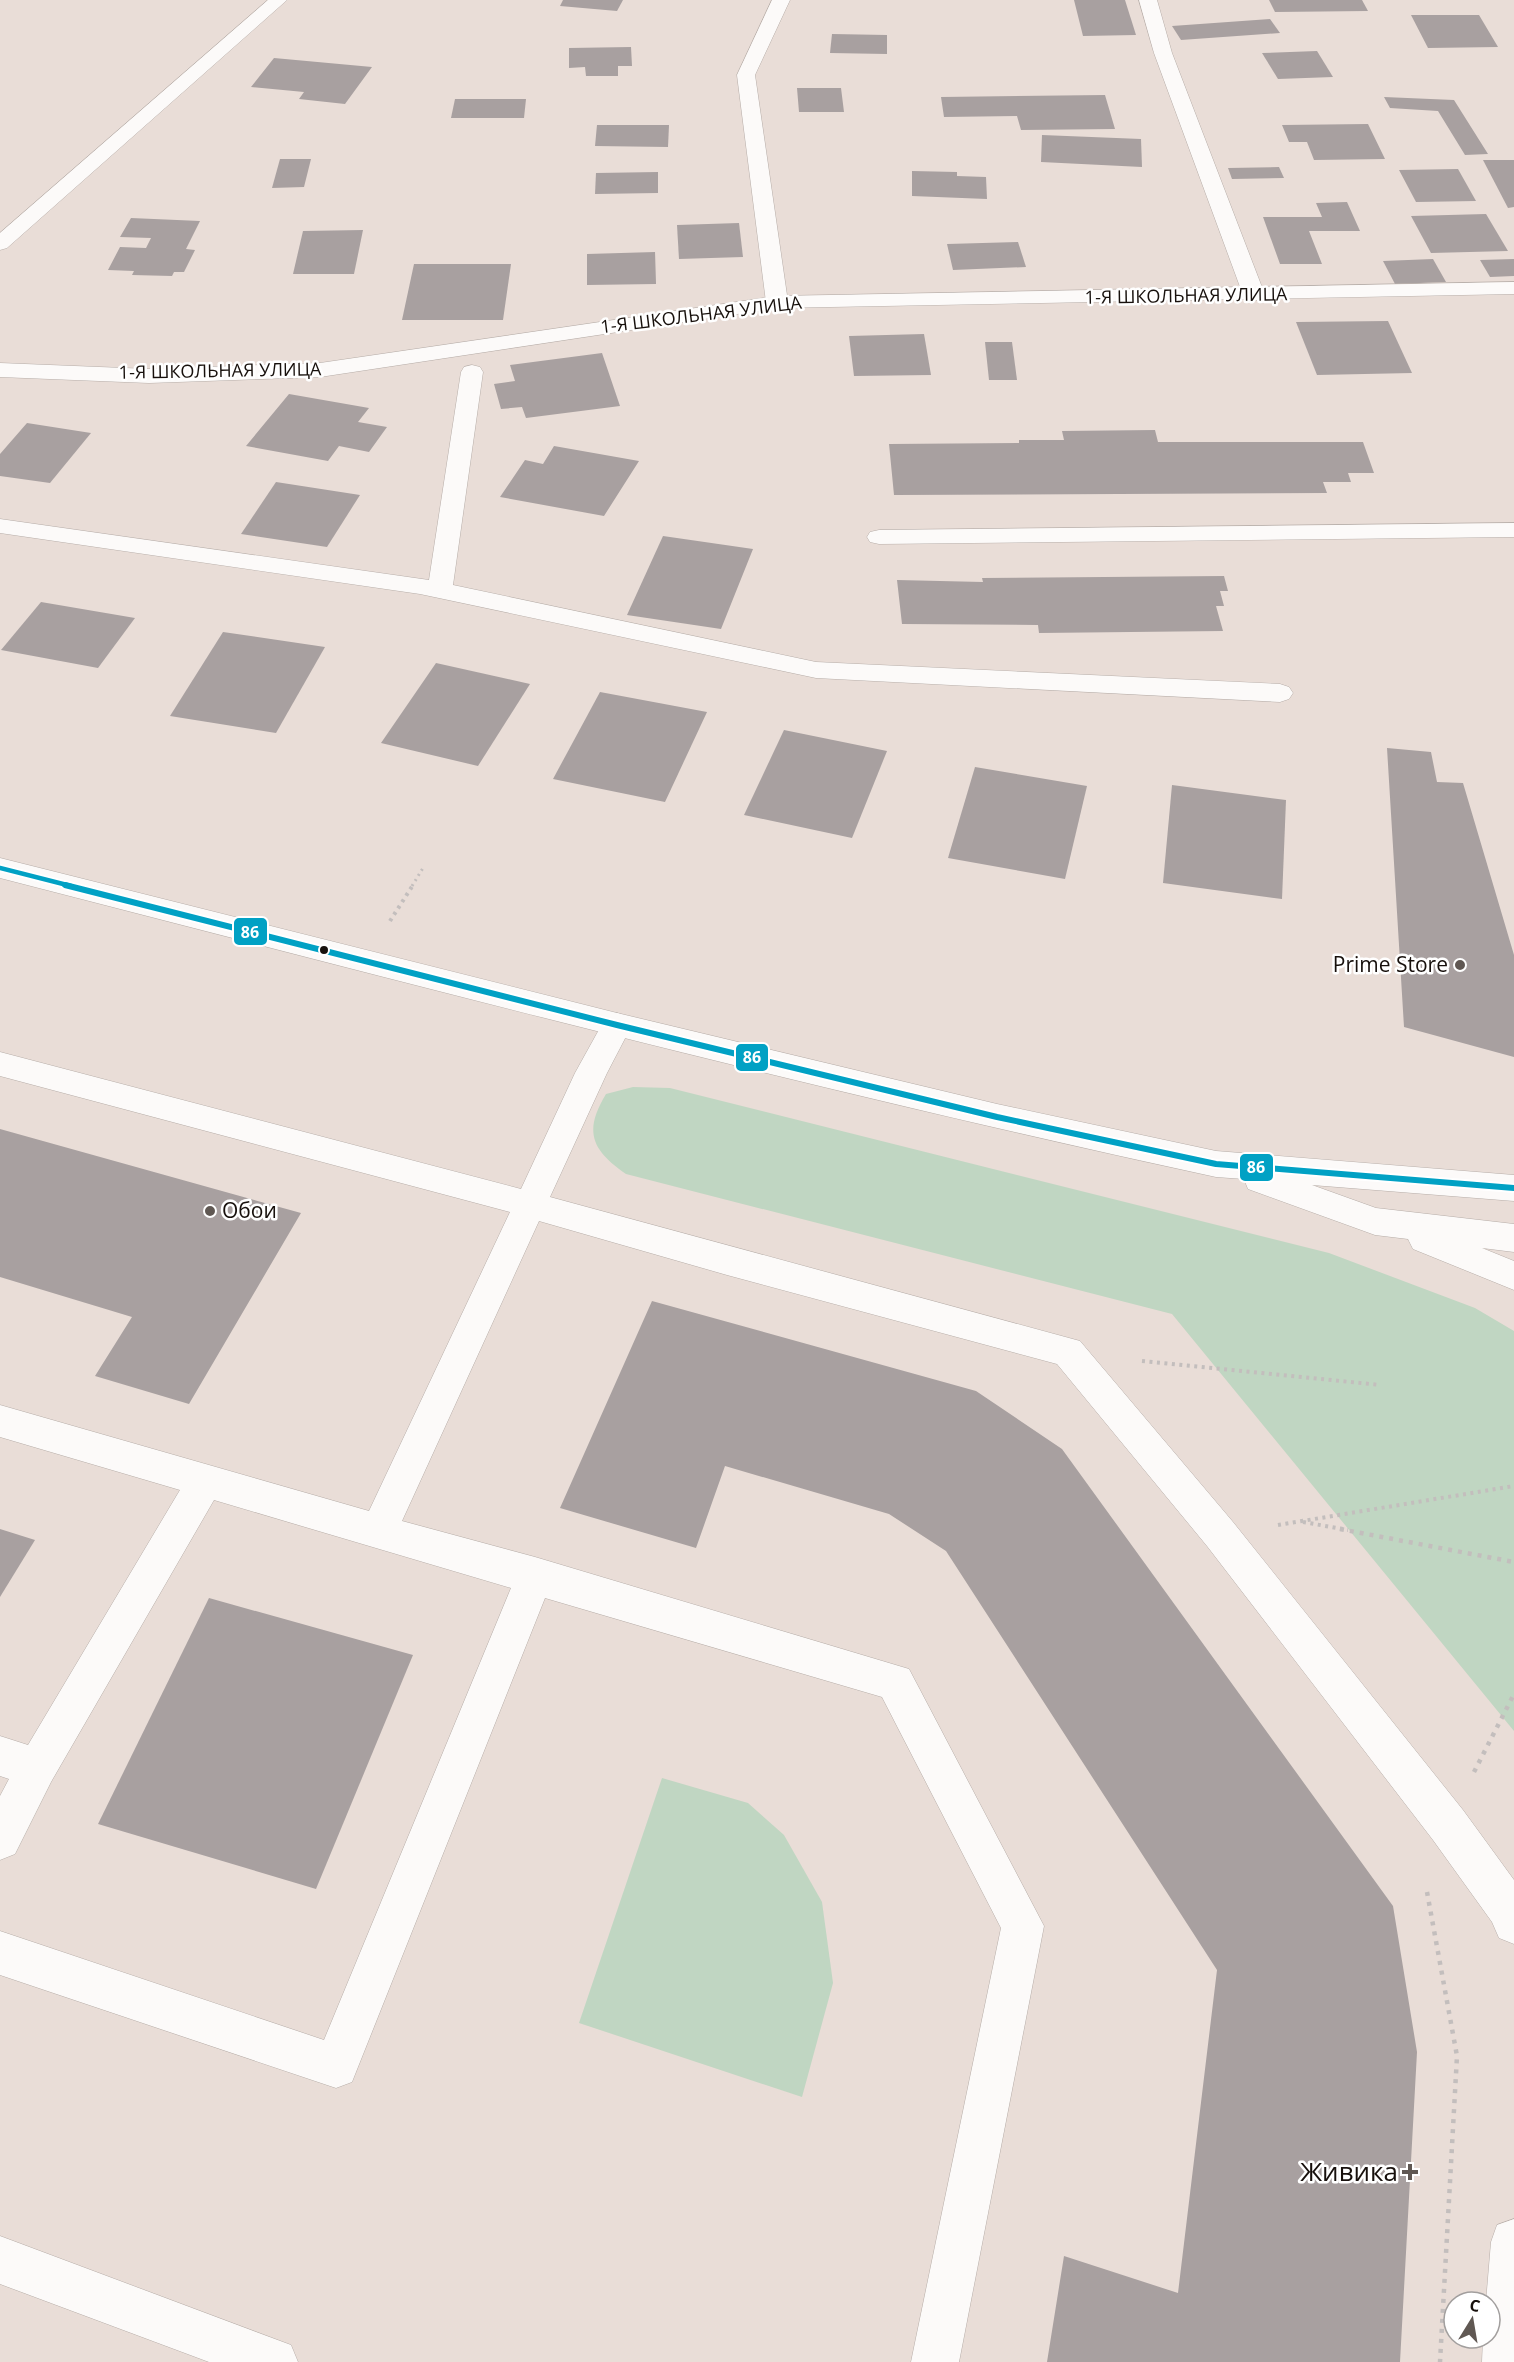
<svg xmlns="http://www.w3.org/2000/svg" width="1514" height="2362" viewBox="0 0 1514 2362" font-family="'Open Sans',sans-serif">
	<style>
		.green { fill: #c0d6c2 }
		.building { fill: #a8a0a0 }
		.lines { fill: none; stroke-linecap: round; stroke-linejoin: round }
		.lane-casing { stroke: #b6ada8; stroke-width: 1 }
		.street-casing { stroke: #b6ada8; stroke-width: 1 }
		.secondary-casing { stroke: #b6ada8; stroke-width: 1 }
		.path-far2 { stroke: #c3bebd; stroke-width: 3; stroke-dasharray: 2 4; stroke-linecap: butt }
		.path-far1 { stroke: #c3bebd; stroke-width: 4; stroke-dasharray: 3 4.5; stroke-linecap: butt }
		.path { stroke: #c3bebd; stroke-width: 4.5; stroke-dasharray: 4 6; stroke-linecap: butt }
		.lane { fill: #fcfaf9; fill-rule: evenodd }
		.street { fill: #fcfaf9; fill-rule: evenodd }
		.secondary { fill: #fcfaf9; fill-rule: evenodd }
		.bus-1-far1-casing { stroke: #fff; stroke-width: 8 }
		.bus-1-casing { stroke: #fff; stroke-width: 10 }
		.bus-1-far1 { stroke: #01a1c4; stroke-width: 4.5 }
		.bus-1 { stroke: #01a1c4; stroke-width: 6 }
		.bus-dot { fill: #17100c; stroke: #fff; stroke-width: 2 }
		.poi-dot { fill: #605853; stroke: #fff; stroke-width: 2 }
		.labels { text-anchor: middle; stroke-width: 5; stroke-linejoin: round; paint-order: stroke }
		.far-street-label { font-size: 18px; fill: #17100c; stroke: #fff }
		.poi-label { font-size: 21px; fill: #17100c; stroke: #fff; text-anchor: end }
		.near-poi-label { font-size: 26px; fill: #17100c; stroke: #fff; text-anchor: end }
		.line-badge { stroke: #fff; stroke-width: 2 }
		.badge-label { font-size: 16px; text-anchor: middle; font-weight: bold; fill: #fff }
	</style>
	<rect width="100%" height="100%" fill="#e9ddd7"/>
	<!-- green -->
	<g class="green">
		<path d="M633 1087 670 1088 1329 1253 1475 1308 1514 1331V1731L1172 1314 626 1174C592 1150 583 1132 606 1094Z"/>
		<polygon points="662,1778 748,1803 784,1835 822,1902 833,1983 802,2097 579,2023"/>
	</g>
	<!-- building -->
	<g class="building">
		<polygon points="563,0 623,0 617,11 560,6"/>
		<polygon points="1074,0 1125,0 1136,35 1083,36"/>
		<polygon points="1269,0 1362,0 1368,11 1275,12"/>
		<polygon points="1411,15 1479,15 1498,47 1428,48"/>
		<polygon points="1270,19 1280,33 1181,40 1172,26"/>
		<polygon points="832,34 887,35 887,54 830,53"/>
		<polygon points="631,47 632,66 618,66 618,76 586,76 585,67 569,68 569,48"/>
		<polygon points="1317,51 1333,77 1278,79 1262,53"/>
		<polygon points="274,58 372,67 345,104 299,99 304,92 251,87"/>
		<polygon points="797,88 841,88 844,112 799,112"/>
		<polygon points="1105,95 1115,129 1021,130 1017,116 944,117 941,97"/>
		<polygon points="1384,97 1454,100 1488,154 1465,155 1438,111 1390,108"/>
		<polygon points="455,99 526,99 524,118 451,118"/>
		<polygon points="1368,124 1385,159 1314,160 1307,142 1289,142 1282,125"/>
		<polygon points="597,125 669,125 668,147 595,146"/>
		<polygon points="1042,135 1141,139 1142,167 1041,162"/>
		<polygon points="280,159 311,159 304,187 272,188"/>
		<polygon points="1483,160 1514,160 1514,207 1508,208"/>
		<polygon points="1279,167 1284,178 1232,179 1228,168"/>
		<polygon points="1458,169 1476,201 1416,202 1399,170"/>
		<polygon points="912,171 957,172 957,176 986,177 987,199 912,196"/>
		<polygon points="658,172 658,193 595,194 596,173"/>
		<polygon points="1347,202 1360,231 1309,231 1322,264 1280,264 1263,217 1322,217 1316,203"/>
		<polygon points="1486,214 1508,251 1431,253 1411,216"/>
		<polygon points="131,218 200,221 186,249 195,250 184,272 174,272 172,276 132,275 134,271 108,270 120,247 146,248 151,238 120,237"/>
		<polygon points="739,223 743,257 679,259 677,225"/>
		<polygon points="363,230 354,274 293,274 303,231"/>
		<polygon points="1018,242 1026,267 953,270 947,244"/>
		<polygon points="655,252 656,284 587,285 587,254"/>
		<polygon points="1433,259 1446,282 1395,284 1383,261"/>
		<polygon points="1514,259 1514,276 1490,277 1480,260"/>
		<polygon points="414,264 511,264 503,320 402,320"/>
		<polygon points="1388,321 1412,373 1317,375 1296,322"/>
		<polygon points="924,334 931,375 854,376 849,336"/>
		<polygon points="985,342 1012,342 1017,380 989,380"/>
		<polygon points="602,353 620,406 526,418 522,407 501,409 494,384 515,381 510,365"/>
		<polygon points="289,394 369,408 358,422 387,427 369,452 339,446 328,461 246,446"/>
		<polygon points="27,423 91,433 50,483 0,476 0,454"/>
		<polygon points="1155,430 1158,442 1363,442 1374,473 1348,473 1351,482 1323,482 1327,493 894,495 889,444 1019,443 1019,440 1064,440 1062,431"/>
		<polygon points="554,446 639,461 604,516 500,497 525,460 543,464"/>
		<polygon points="276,482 360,495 327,547 241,534"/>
		<polygon points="663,536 753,549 721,629 627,615"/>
		<polygon points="1224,576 1228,591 1220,591 1224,606 1216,606 1223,631 1039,633 1038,625 902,624 897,580 983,582 982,578"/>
		<polygon points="41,602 135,618 98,668 1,650"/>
		<polygon points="223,632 325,647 276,733 170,716"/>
		<polygon points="436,663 530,684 478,766 381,743"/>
		<polygon points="600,692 707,712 665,802 553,779"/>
		<polygon points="784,730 887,751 852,838 744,815"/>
		<polygon points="1387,748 1431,752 1437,782 1463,783 1514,955 1514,1057 1404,1027"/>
		<polygon points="975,767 1087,786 1065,879 948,858"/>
		<polygon points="1172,785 1286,800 1282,899 1163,883"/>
		<polygon points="0,1129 301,1213 189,1404 95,1376 132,1317 0,1277"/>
		<polygon points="652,1301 976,1391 1062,1449 1393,1906 1417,2052 1400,2362 1047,2362 1064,2256 1178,2293 1217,1970 946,1551 889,1514 725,1466 696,1548 560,1508"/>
		<polygon points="0,1529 35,1540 0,1597"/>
		<polygon points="209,1598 413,1655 316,1889 98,1824"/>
	</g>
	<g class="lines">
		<defs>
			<g id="lane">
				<polygon points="772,0 790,0 755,75 788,302 785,307 769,307 766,302 737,75"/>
				<polygon points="1139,0 1157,0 1172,53 1265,295 1262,300 1246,300 1243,295 1154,53"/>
				<polygon points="472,365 480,367 483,372 453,585 816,662 1280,684 1289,687 1293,693 1289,699 1280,702 816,678 420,594 0,533 0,519 429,580 461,372 464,367"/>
				<polygon points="1514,523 1514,537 879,544 870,542 867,537 870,532 879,530"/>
				<polygon points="617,1013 628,1017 632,1025 607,1073 550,1197 1080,1341 1233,1522 1463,1810 1514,1880 1514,1944 1499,1938 1492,1922 1433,1840 1207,1546 1057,1364 727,1275 539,1221 402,1521 535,1557 909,1669 1044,1926 959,2362 911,2362 1001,1928 882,1697 545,1598 352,2082 336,2088 0,1975 0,1931 324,2040 511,1588 214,1500 51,1782 15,1854 0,1860 0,1796 9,1779 0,1776 0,1736 28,1745 180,1490 0,1437 0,1405 369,1511 510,1212 0,1076 0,1052 521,1189 575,1073 606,1017"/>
				<polygon points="1514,2219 1514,2362 1482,2362 1483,2338 1490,2338 1490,2302 1486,2302 1491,2242 1497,2225"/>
				<polygon points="0,2236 291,2345 298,2362 209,2362 0,2284"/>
			</g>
			<g id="street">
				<polygon points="268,0 287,0 7,248 0,250 0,233"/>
				<polygon points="1514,282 1514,294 777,308 320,377 149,383 0,377 0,363 149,369 320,363 777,296"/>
			</g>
			<path id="secondary" d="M0 858 617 1013 997 1104 1216 1151 1514 1175V1201L1312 1185 1376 1208 1514 1224V1252L1482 1248 1514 1261V1290L1413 1249 1408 1239 1375 1235 1248 1189 1244 1179 1216 1177C808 1089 404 982 0 878Z"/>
		</defs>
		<!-- lane casing -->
		<use href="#lane" class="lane-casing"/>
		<!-- street casing -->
		<use href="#street" class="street-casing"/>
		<!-- secondary casing -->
		<use href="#secondary" class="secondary-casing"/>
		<!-- path-far2 -->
		<polyline class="path-far2" points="412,886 423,868"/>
		<!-- path-far1 -->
		<g class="path-far1">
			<polyline points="390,921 413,885"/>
			<polyline points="1142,1361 1380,1385"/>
			<polyline points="1303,1522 1348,1530"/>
			<polyline points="1278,1525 1514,1486"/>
		</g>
		<!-- path -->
		<g class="path">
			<polyline points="1340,1529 1514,1562"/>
			<polyline points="1474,1772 1514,1694"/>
			<polyline points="1427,1892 1457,2056 1440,2362"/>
		</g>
		<!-- lane -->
		<use href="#lane" class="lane"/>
		<!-- street -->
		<use href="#street" class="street"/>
		<!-- secondary -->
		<use href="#secondary" class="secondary"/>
		<defs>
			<polyline id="bus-1-far1" points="0,868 71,886"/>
			<polyline id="bus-1" points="65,885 617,1025 997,1117 1216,1164 1514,1188"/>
		</defs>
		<!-- bus-1-far1 casing -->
		<use href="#bus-1-far1" class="bus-1-far1-casing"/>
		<!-- bus-1 casing -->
		<use href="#bus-1" class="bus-1-casing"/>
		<!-- bus-1-far1 -->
		<use href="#bus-1-far1" class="bus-1-far1"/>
		<!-- bus-1 -->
		<use href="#bus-1" class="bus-1"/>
	</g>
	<!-- markers -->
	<circle class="bus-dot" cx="324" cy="950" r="5"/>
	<g class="poi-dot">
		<circle cx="1460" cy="965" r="6"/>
		<circle cx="210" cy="1211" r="6"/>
		<path d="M1407 2163h6v6h6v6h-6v6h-6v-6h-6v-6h6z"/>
	</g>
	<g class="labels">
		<!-- far-street labels -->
		<g class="far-street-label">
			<text transform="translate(1186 296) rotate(-1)" y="6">1-Я ШКОЛЬНАЯ УЛИЦА</text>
			<text transform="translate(701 315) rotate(-7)" y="6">1-Я ШКОЛЬНАЯ УЛИЦА</text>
			<text transform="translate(220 371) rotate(-1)" y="6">1-Я ШКОЛЬНАЯ УЛИЦА</text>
		</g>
		<!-- poi labels -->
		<g class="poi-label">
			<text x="1448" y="972">Prime Store</text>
			<text x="222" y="1218" text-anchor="start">Обои</text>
		</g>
		<!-- near-poi labels -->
		<g class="near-poi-label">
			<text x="1398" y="2181">Живика</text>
		</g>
	</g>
	<g class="line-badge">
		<rect x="233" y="917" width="35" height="29" rx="6" fill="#01a1c4"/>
		<rect x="735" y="1043" width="34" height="29" rx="6" fill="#01a1c4"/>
		<rect x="1239" y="1153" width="35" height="29" rx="6" fill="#01a1c4"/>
	</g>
	<g class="badge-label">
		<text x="250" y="938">86</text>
		<text x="752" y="1063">86</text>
		<text x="1256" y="1173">86</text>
	</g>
	<!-- north arrow -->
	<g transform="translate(1472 2320) rotate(11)"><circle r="28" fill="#ffffff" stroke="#a29f9e" stroke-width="1.5"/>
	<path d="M0-4.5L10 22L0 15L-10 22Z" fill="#605853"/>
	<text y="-9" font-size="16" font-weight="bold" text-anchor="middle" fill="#17100c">С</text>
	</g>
</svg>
